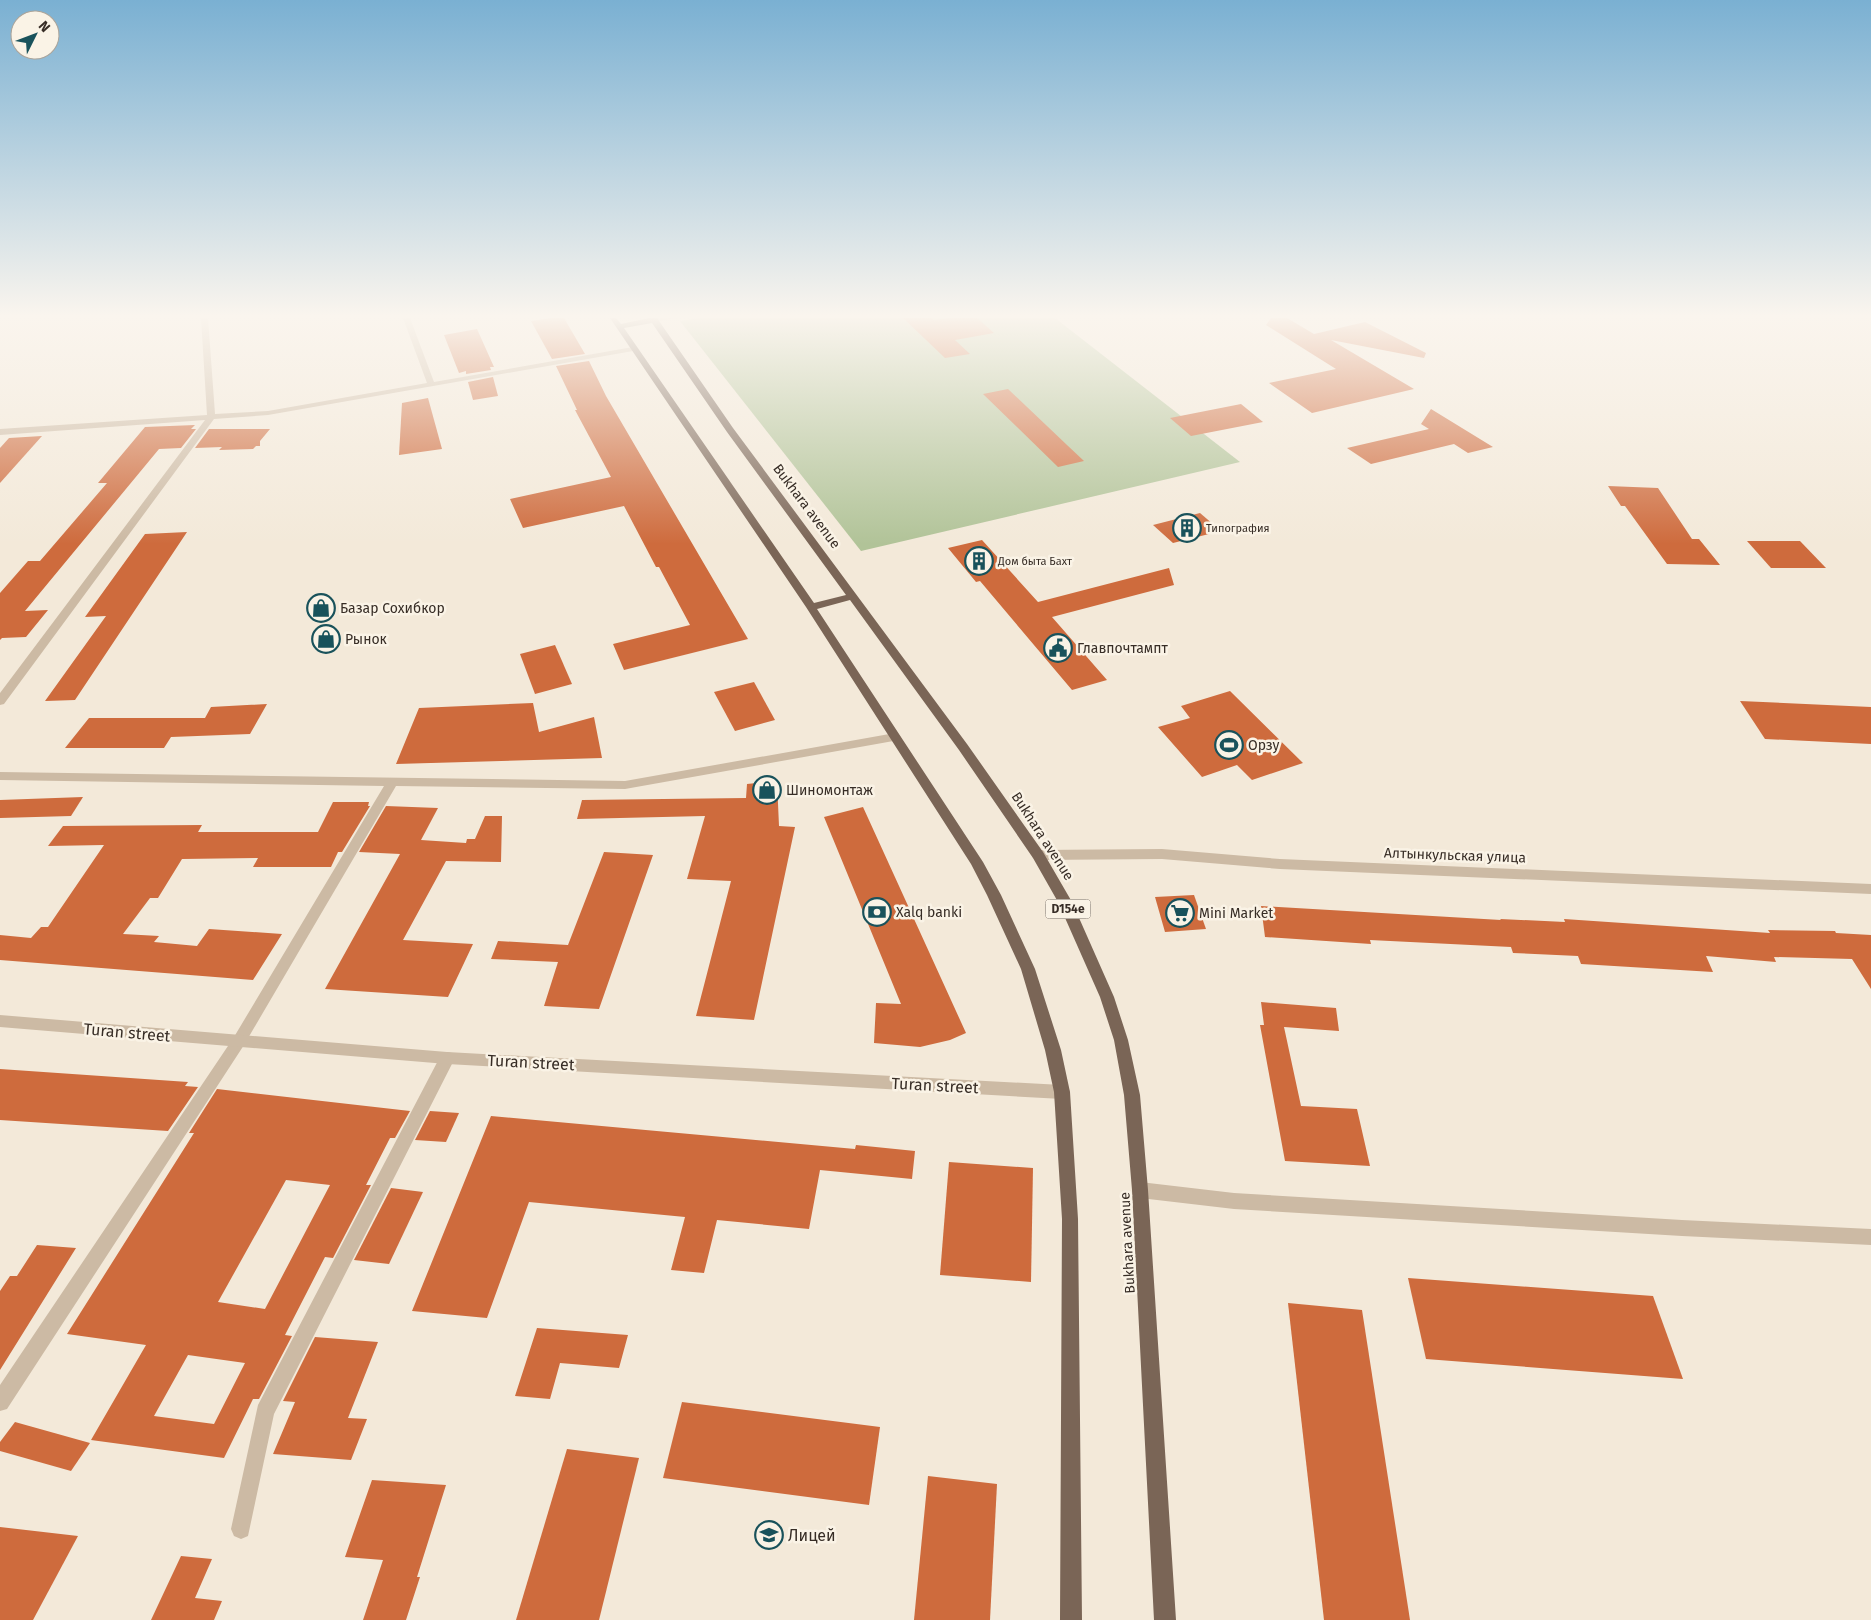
<svg xmlns="http://www.w3.org/2000/svg" width="1871" height="1620" viewBox="0 0 1871 1620" font-family="'Fira Sans',sans-serif">
	<style>
		.green { fill: #b1c398 }
		.building { fill: #ce6b3d; fill-rule: evenodd }
		.lines { fill: none; stroke-linecap: round; stroke-linejoin: round }
		.minor { fill: #ccbaa4; fill-rule: evenodd }
		.tertiary { fill: #ccbaa4; fill-rule: evenodd }
		.primary { fill: #7a6556; fill-rule: evenodd }
		.labels { text-anchor: middle; stroke-width: 5; stroke-linejoin: round; paint-order: stroke }
		.far-poi-label { font-size: 11px; fill: #372d26; stroke: #faf3e6; text-anchor: start }
		.shield { fill: #faf3e6; stroke: #726860; stroke-width: 1 }
		.shield-label { font-size: 12px; font-weight: bold; fill: #372d26 }
		.street-label { font-size: 14px; fill: #372d26; stroke: #faf3e6 }
		.poi-label { font-size: 14px; fill: #372d26; stroke: #faf3e6; text-anchor: start }
		.near-street-label { font-size: 16px; fill: #372d26; stroke: #faf3e6 }
		.near-poi-label { font-size: 16px; fill: #372d26; stroke: #faf3e6; text-anchor: start }
	</style>
	<rect width="100%" height="100%" fill="#f3e9d9"/>
	<!-- green -->
	<polygon class="green" points="700,318 1055,318 1240,462 861,551 680,321"/>
	<!-- building -->
	<g class="building">
		<polygon points="551,318 564,318 585,354 552,359 531,321"/>
		<polygon points="903,318 931,318 934,320 951,318 977,318 994,333 955,340 970,354 945,358"/>
		<polygon points="1271,318 1287,318 1314,334 1365,322 1426,353 1424,358 1331,340 1414,389 1312,413 1269,383 1336,369 1266,325"/>
		<polygon points="477,329 494,367 490,367 491,370 466,374 466,371 459,373 444,335"/>
		<polygon points="589,361 606,396 748,639 624,670 613,644 690,625 659,567 656,567 624,506 523,528 510,499 611,477 575,410 577,410 556,366"/>
		<polygon points="493,377 498,396 473,400 468,382"/>
		<polygon points="1008,389 1067,445 1084,461 1058,467 983,394"/>
		<polygon points="428,398 442,449 399,455 402,403"/>
		<polygon points="1241,404 1263,422 1191,436 1170,418"/>
		<polygon points="1431,409 1493,447 1468,453 1454,444 1371,464 1347,448 1429,429 1421,424"/>
		<polygon points="195,425 191,429 196,429 181,448 159,449 25,611 48,610 26,637 2,638 0,640 0,593 28,561 40,561 107,483 98,483 145,427"/>
		<polygon points="209,429 270,429 260,441 260,446 256,446 253,449 219,450 222,447 195,448"/>
		<polygon points="42,436 0,483 0,448 9,438"/>
		<polygon points="1608,486 1658,488 1692,539 1699,539 1720,565 1667,564 1625,506 1621,506"/>
		<polygon points="1200,513 1221,531 1173,543 1153,525"/>
		<polygon points="187,532 75,700 45,701 106,616 85,617 145,534"/>
		<polygon points="982,540 1038,602 1169,568 1174,585 1052,617 1107,680 1072,690 980,581 976,582 948,548"/>
		<polygon points="1747,541 1800,541 1826,568 1771,568"/>
		<polygon points="555,645 572,684 535,694 520,654"/>
		<polygon points="754,682 775,720 735,731 714,692"/>
		<polygon points="1230,691 1303,763 1252,780 1237,765 1202,777 1158,727 1190,718 1181,706"/>
		<polygon points="1740,701 1871,707 1871,744 1765,739"/>
		<polygon points="533,703 539,732 594,717 602,758 396,764 419,708"/>
		<polygon points="267,704 250,734 171,737 164,748 65,748 89,718 205,718 211,707"/>
		<polygon points="777,781 779,826 795,827 754,1020 696,1016 731,881 687,879 705,816 577,819 582,800 746,798 747,784"/>
		<polygon points="83,797 71,816 0,818 0,800"/>
		<polygon points="333,802 369,802 368,806 370,806 342,852 338,852 331,867 253,867 258,858 182,859 158,898 150,898 123,934 159,936 154,942 197,946 209,929 282,934 253,980 0,960 0,935 31,938 41,927 48,927 104,845 48,846 63,826 202,825 198,832 318,832"/>
		<polygon points="386,806 438,808 421,840 466,843 467,839 475,839 485,816 502,816 501,862 446,861 403,940 473,944 448,997 325,989 400,854 359,852"/>
		<polygon points="863,807 966,1033 950,1040 920,1047 874,1043 876,1003 901,1004 824,817"/>
		<polygon points="604,852 653,855 599,1009 544,1006 558,962 491,959 498,941 568,945"/>
		<polygon points="1194,895 1206,929 1165,932 1155,897"/>
		<polygon points="1261,906 1501,920 1500,919 1565,922 1564,919 1770,933 1768,930 1835,931 1836,933 1871,935 1871,989 1852,959 1774,957 1776,962 1706,956 1713,972 1581,964 1578,956 1513,953 1511,947 1370,940 1371,944 1265,937"/>
		<polygon points="1261,1002 1336,1008 1339,1031 1284,1027 1301,1106 1357,1109 1370,1166 1285,1161 1260,1025 1264,1025"/>
		<polygon points="0,1069 188,1082 185,1086 198,1087 168,1131 0,1120"/>
		<path d="M217 1089 410 1111 395 1138H390L366 1185H371L333 1258 325 1257 285 1335 292 1336 259 1399H253L224 1458 91 1440 146 1345 67 1334 194 1133H189ZM286 1180 330 1185 265 1309 218 1302ZM188 1355 245 1363 214 1424 154 1416Z"/>
		<polygon points="430,1111 459,1113 446,1142 415,1140"/>
		<polygon points="491,1116 855,1149 856,1145 915,1151 912,1179 820,1170 809,1229 717,1220 704,1273 671,1270 685,1217 529,1202 487,1318 412,1311"/>
		<polygon points="949,1162 1033,1168 1031,1282 940,1275"/>
		<polygon points="391,1188 423,1192 389,1264 354,1260"/>
		<polygon points="37,1245 76,1248 0,1370 0,1291 10,1276 17,1276"/>
		<polygon points="1408,1278 1653,1296 1683,1379 1426,1359"/>
		<polygon points="1288,1303 1362,1310 1410,1620 1324,1620"/>
		<polygon points="537,1328 628,1335 619,1368 560,1363 550,1399 515,1396"/>
		<polygon points="315,1337 378,1342 348,1418 367,1419 351,1460 273,1454 295,1402 283,1401"/>
		<polygon points="682,1402 880,1427 869,1505 663,1478"/>
		<polygon points="15,1422 90,1443 71,1471 0,1451 0,1442"/>
		<polygon points="567,1449 639,1458 599,1620 516,1620"/>
		<polygon points="928,1476 997,1484 990,1620 914,1620"/>
		<polygon points="372,1480 446,1485 417,1577 420,1577 406,1620 363,1620 383,1560 345,1557"/>
		<polygon points="0,1527 78,1536 33,1620 0,1620"/>
		<polygon points="181,1556 212,1559 195,1598 222,1601 214,1620 151,1620"/>
	</g>
	<g class="lines">
		<!-- minor -->
		<g class="minor">
			<polygon points="201,318 208,318 215,414 268,411 427,383 403,318 410,318 434,382 633,347 637,349 633,351 268,415 214,419 4,704 0,705 0,693 205,420 0,435 0,429 207,415"/>
			<polygon points="651,318 676,318 654,322 650,320"/>
			<polygon points="895,733 901,737 899,740 625,789 396,786 244,1045 7,1409 0,1411 0,1385 234,1037 384,786 0,780 0,772 625,781"/>
			<polygon points="1162,849 1280,859 1871,884 1871,894 1280,869 1162,859 1038,860 1033,858 1032,855 1033,852 1038,850"/>
			<polygon points="447,1052 452,1053 455,1058 274,1414 248,1536 241,1539 234,1536 231,1529 258,1405 442,1053"/>
			<polygon points="1140,1182 1234,1193 1682,1220 1871,1229 1871,1245 1682,1236 1234,1209 1140,1198 1134,1195 1132,1190 1134,1185"/>
		</g>
		<!-- tertiary -->
		<polygon class="tertiary" points="0,1015 447,1052 1062,1085 1068,1087 1070,1092 1068,1097 1062,1099 447,1064 0,1027"/>
		<!-- primary -->
		<path class="primary" d="M610 318H616L621 324 649 318H657L733 428 967 744 1043 852 1072 902 1114 997 1128 1040 1140 1095 1148 1190 1176 1620H1154L1132 1190 1124 1095 1114 1040 1100 997 1058 902 1033 858 959 750 850 600 817 609 983 862 1001 895 1035 969 1061 1050 1070 1092 1078 1219 1082 1620H1060L1062 1219 1054 1092 1045 1050 1021 969 987 895 971 864 806 607ZM652 323 727 432 846 595 814 603 624 328Z"/>
	</g>
	<!-- sky -->
	<linearGradient id="sky" x2="0" y2="1"><stop stop-color="#7ab0d2"/><stop offset="0.58" stop-color="#faf5ee"/><stop offset="1" stop-color="#faf5ee" stop-opacity="0"/></linearGradient>
	<rect width="1871" height="544" fill="url(#sky)"/>
	<!-- icons -->
	<defs>
		<symbol id="building-ring" viewBox="-11 -11 22 22"><circle r="9.5" fill="#faf3e6" stroke="#19525b" stroke-width="1.5"/><path d="M-4-6H4V6H1V3H-1V6H-4ZM-2.5-4.3h1.7v1.8h-1.7ZM.8-4.3h1.7v1.8H.8ZM-2.5-1h1.7V.8h-1.7ZM.8-1h1.7V.8H.8Z" fill="#19525b"/></symbol>
		<symbol id="shop-ring" viewBox="-11 -11 22 22"><circle r="9.5" fill="#faf3e6" stroke="#19525b" stroke-width="1.5"/><path d="M-5-2.5h2.3a2.7 3.5 0 0 1 5.4 0H5L5.5 6h-11ZM-1.5-2.5h3a1.5 2.3 0 0 0-3 0Z" fill="#19525b"/></symbol>
		<symbol id="civic-ring" viewBox="-11 -11 22 22"><circle r="9.5" fill="#faf3e6" stroke="#19525b" stroke-width="1.5"/><path d="M-.6-6.5H3V-4.5H.6V-3L4-1V1h2V6H-6V1h2V-1L-.6-3ZM-1.2 2.5V6h2.4V2.5Z" fill="#19525b"/></symbol>
		<symbol id="stadium-ring" viewBox="-11 -11 22 22"><circle r="9.5" fill="#faf3e6" stroke="#19525b" stroke-width="1.5"/><path d="M0-5a6.5 5 0 1 0 0 10a6.5 5 0 1 0 0-10ZM-3.5-1.8h7v3.6h-7Z" fill="#19525b"/></symbol>
		<symbol id="bank-ring" viewBox="-11 -11 22 22"><circle r="9.5" fill="#faf3e6" stroke="#19525b" stroke-width="1.5"/><path d="M-6-4H6V4H-6ZM0-2.3a2.3 2.3 0 1 0 0 4.6a2.3 2.3 0 1 0 0-4.6Z" fill="#19525b"/></symbol>
		<symbol id="supermarket-ring" viewBox="-11 -11 22 22"><circle r="9.5" fill="#faf3e6" stroke="#19525b" stroke-width="1.5"/><path d="M-6-5.5h2.5l.6 2H6L4.5 2H-2.5L-4.4-4H-6ZM-1.5 3.2a1.3 1.3 0 1 0 .1 0ZM3 3.2a1.3 1.3 0 1 0 .1 0Z" fill="#19525b"/></symbol>
		<symbol id="school-ring" viewBox="-11 -11 22 22"><circle r="9.5" fill="#faf3e6" stroke="#19525b" stroke-width="1.5"/><path d="M0-5L7-2L0 1L-7-2ZM-4 1L0 2.5L4 1V4Q0 6-4 4Z" fill="#19525b"/></symbol>
	</defs>
	<g fill-rule="evenodd">
		<use href="#building-ring" x="1171" y="512" width="32" height="32"/>
		<use href="#building-ring" x="963" y="545" width="32" height="32"/>
		<use href="#shop-ring" x="305" y="592" width="32" height="32"/>
		<use href="#shop-ring" x="310" y="623" width="32" height="32"/>
		<use href="#civic-ring" x="1042" y="632" width="32" height="32"/>
		<use href="#stadium-ring" x="1213" y="729" width="32" height="32"/>
		<use href="#shop-ring" x="751" y="774" width="32" height="32"/>
		<use href="#bank-ring" x="861" y="896" width="32" height="32"/>
		<use href="#supermarket-ring" x="1164" y="897" width="32" height="32"/>
		<use href="#school-ring" x="753" y="1519" width="32" height="32"/>
	</g>
	<g class="labels">
		<!-- far-poi labels -->
		<g class="far-poi-label">
			<text x="1206" y="532">Типография</text>
			<text x="998" y="565">Дом быта Бахт</text>
		</g>
		<!-- shield labels -->
		<rect class="shield" x="1045.5" y="899.5" width="45" height="19" rx="4"/>
		<g class="shield-label">
			<text x="1068" y="913">D154e</text>
		</g>
		<!-- street labels -->
		<g class="street-label">
			<text transform="translate(807 506) rotate(53)" y="5">Bukhara avenue</text>
			<text transform="translate(1043 836) rotate(57)" y="5">Bukhara avenue</text>
			<text transform="translate(1455 855) rotate(2)" y="5">Алтынкульская улица</text>
			<text transform="translate(1127 1243) rotate(-93)" y="5">Bukhara avenue</text>
		</g>
		<!-- poi labels -->
		<g class="poi-label">
			<text x="340" y="613">Базар Сохибкор</text>
			<text x="345" y="644">Рынок</text>
			<text x="1077" y="653">Главпочтампт</text>
			<text x="1248" y="750">Орзу</text>
			<text x="786" y="795">Шиномонтаж</text>
			<text x="896" y="917">Xalq banki</text>
			<text x="1199" y="918">Mini Market</text>
		</g>
		<!-- near-street labels -->
		<g class="near-street-label">
			<text transform="translate(127 1032) rotate(5)" y="6">Turan street</text>
			<text transform="translate(531 1062) rotate(3)" y="6">Turan street</text>
			<text transform="translate(935 1085) rotate(3)" y="6">Turan street</text>
		</g>
		<!-- near-poi labels -->
		<g class="near-poi-label">
			<text x="788" y="1541">Лицей</text>
		</g>
	</g>
	<!-- north arrow -->
	<g transform="translate(35 35) rotate(48)"><circle r="24" fill="#faf3e6" stroke="#aca499"/>
	<path d="M0-4L9 19L0 12L-9 19Z" fill="#19525b"/>
	<text y="-8" font-size="14" font-weight="bold" text-anchor="middle" fill="#372d26">N</text>
	</g>
</svg>
